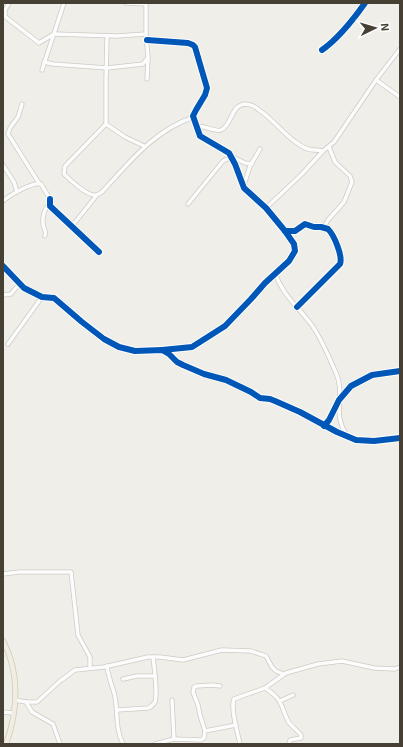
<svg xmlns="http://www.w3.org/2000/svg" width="403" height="747" viewBox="0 0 403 747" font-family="'Exo 2',sans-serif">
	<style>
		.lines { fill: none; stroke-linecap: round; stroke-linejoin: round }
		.minor-casing { stroke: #cdcbc5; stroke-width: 5 }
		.major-casing { stroke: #d1cab5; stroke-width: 6 }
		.minor { stroke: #fdfcfc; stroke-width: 3.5 }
		.major { stroke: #f1ede2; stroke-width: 4.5 }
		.cycleway-casing { stroke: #fff; stroke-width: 8 }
		.cycleway { stroke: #0057b8; stroke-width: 6 }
	</style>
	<rect width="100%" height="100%" fill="#efeee8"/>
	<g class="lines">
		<defs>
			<g id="minor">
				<polyline points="126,3 146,4"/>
				<polyline points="3,15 39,43 54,34 117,36 146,34"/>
				<polyline points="5,16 5,10 9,3"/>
				<path d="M107 36 106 81V124L65 166 64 174C69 179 88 197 96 195 98 195 100 193 102 192 129 163 154 130 194 117"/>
				<polyline points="147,40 188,43 193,45 195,47 207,88 205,95 196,110 193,116 200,136 229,153 235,164 244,188 266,208 285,231 294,244 295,251 289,261 265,283 251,299 225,326 192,347 162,350"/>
				<path d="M322 50C339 38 353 20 365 3"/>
				<polyline points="44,62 53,64 107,68 143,64 148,57 146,34 146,3"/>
				<polyline points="42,70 64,3"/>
				<polyline points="147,79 148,58"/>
				<polyline points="376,80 400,97"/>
				<polyline points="22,104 18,117 10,128 8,134 39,183"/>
				<polyline points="106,124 125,137 144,146"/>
				<path d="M197 126C204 126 217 132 221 130 232 125 231 105 245 104 250 104 256 107 259 110 273 119 283 134 297 143 301 146 308 150 314 150 317 150 319 150 323 151"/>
				<polyline points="231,156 245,163 252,164"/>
				<polyline points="3,165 14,182 17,192"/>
				<polyline points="243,188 250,166 260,149"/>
				<path d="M3 201C10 195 32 182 41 184L50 199V206L99 252"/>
				<polyline points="188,204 223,161 232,157"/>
				<polyline points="266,208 302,174 323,151 334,142 376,80 400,49"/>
				<polyline points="72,226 97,195"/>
				<polyline points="324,227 328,220 344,202 352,182 350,176 335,162 329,147"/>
				<path d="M285 231H295L305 224 314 227H321L328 229C334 235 343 256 340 264L297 307"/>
				<path d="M45 236C47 230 43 229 43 223 42 217 45 208 49 204"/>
				<polyline points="3,266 24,288 42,297 54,298 82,322 104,339 119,347 135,351 162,350 169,354 177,362 183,365 204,374 226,380 251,392 260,398 270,399 275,401 300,412 337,432 356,440 374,441 400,438"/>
				<path d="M275 273C282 294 298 307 311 324 320 336 330 359 336 373 346 396 331 411 347 436"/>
				<polyline points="3,295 11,294 19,284"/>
				<polyline points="8,344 42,297"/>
				<polyline points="324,426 329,420 339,400 351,386 372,375 400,371"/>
				<polyline points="3,574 19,572 71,572 78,635 90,657 90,668"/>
				<path d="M107 666C108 677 113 687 115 697 118 713 115 728 123 744"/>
				<polyline points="123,679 137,676 155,676"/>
				<path d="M265 688C283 700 280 704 288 721 291 726 297 730 301 735V738L290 740 289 744"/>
				<polyline points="15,700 26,702 37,702 60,681 75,670 104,667 148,657 160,657 183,660 222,650 251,651 266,656 272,667 276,671 283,674"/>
				<polyline points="172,700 174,739"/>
				<polyline points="280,701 293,695"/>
				<polyline points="26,702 32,712 53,724 60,744"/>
				<path d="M117 710 148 708C151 707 153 705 155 702 158 692 154 667 153 657"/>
				<polyline points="3,712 14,713"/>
				<polyline points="205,731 200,715 198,705 193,692 194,687 197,686 212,685 220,686"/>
				<polyline points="155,744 174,739 201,740 204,738 205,731 236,725"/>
				<path d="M240 744C238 734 230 708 234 699L265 688 286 673 318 664 342 661 374 668 395 669 400 667"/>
			</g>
			<path id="major" d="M3 641C20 672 18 711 6 744"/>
		</defs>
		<!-- minor casing -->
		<use href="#minor" class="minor-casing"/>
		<!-- major casing -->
		<use href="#major" class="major-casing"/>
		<!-- minor -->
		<use href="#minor" class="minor"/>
		<!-- major -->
		<use href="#major" class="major"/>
		<defs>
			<g id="cycleway">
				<polyline points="147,40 188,43 193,45 195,47 207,88 205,95 196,110 193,116 200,136 229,153 235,164 244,188 266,208 285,231 294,244 295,251 289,261 265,283 251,299 225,326 192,347 162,350"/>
				<path d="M322 50C339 38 353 20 365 3"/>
				<polyline points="50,199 50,206 99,252"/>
				<path d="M285 231H295L305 224 314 227H321L328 229C334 235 343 256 340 264L297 307"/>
				<polyline points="3,266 24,288 42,297 54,298 82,322 104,339 119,347 135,351 162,350 169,354 177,362 183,365 204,374 226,380 251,392 260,398 270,399 275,401 300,412 337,432 356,440 374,441 400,438"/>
				<polyline points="324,426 329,420 339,400 351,386 372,375 400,371"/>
			</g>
		</defs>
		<!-- cycleway casing -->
		<use href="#cycleway" class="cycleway-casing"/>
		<!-- cycleway -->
		<use href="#cycleway" class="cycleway"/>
	</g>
	<!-- border -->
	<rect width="403" height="747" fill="none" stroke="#453f34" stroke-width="8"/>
	<!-- north arrow -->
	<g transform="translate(375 28) rotate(85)" stroke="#ffffff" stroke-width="3" paint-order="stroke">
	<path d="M0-3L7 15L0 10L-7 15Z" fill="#453f34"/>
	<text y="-6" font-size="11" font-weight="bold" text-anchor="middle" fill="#453f34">N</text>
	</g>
</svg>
